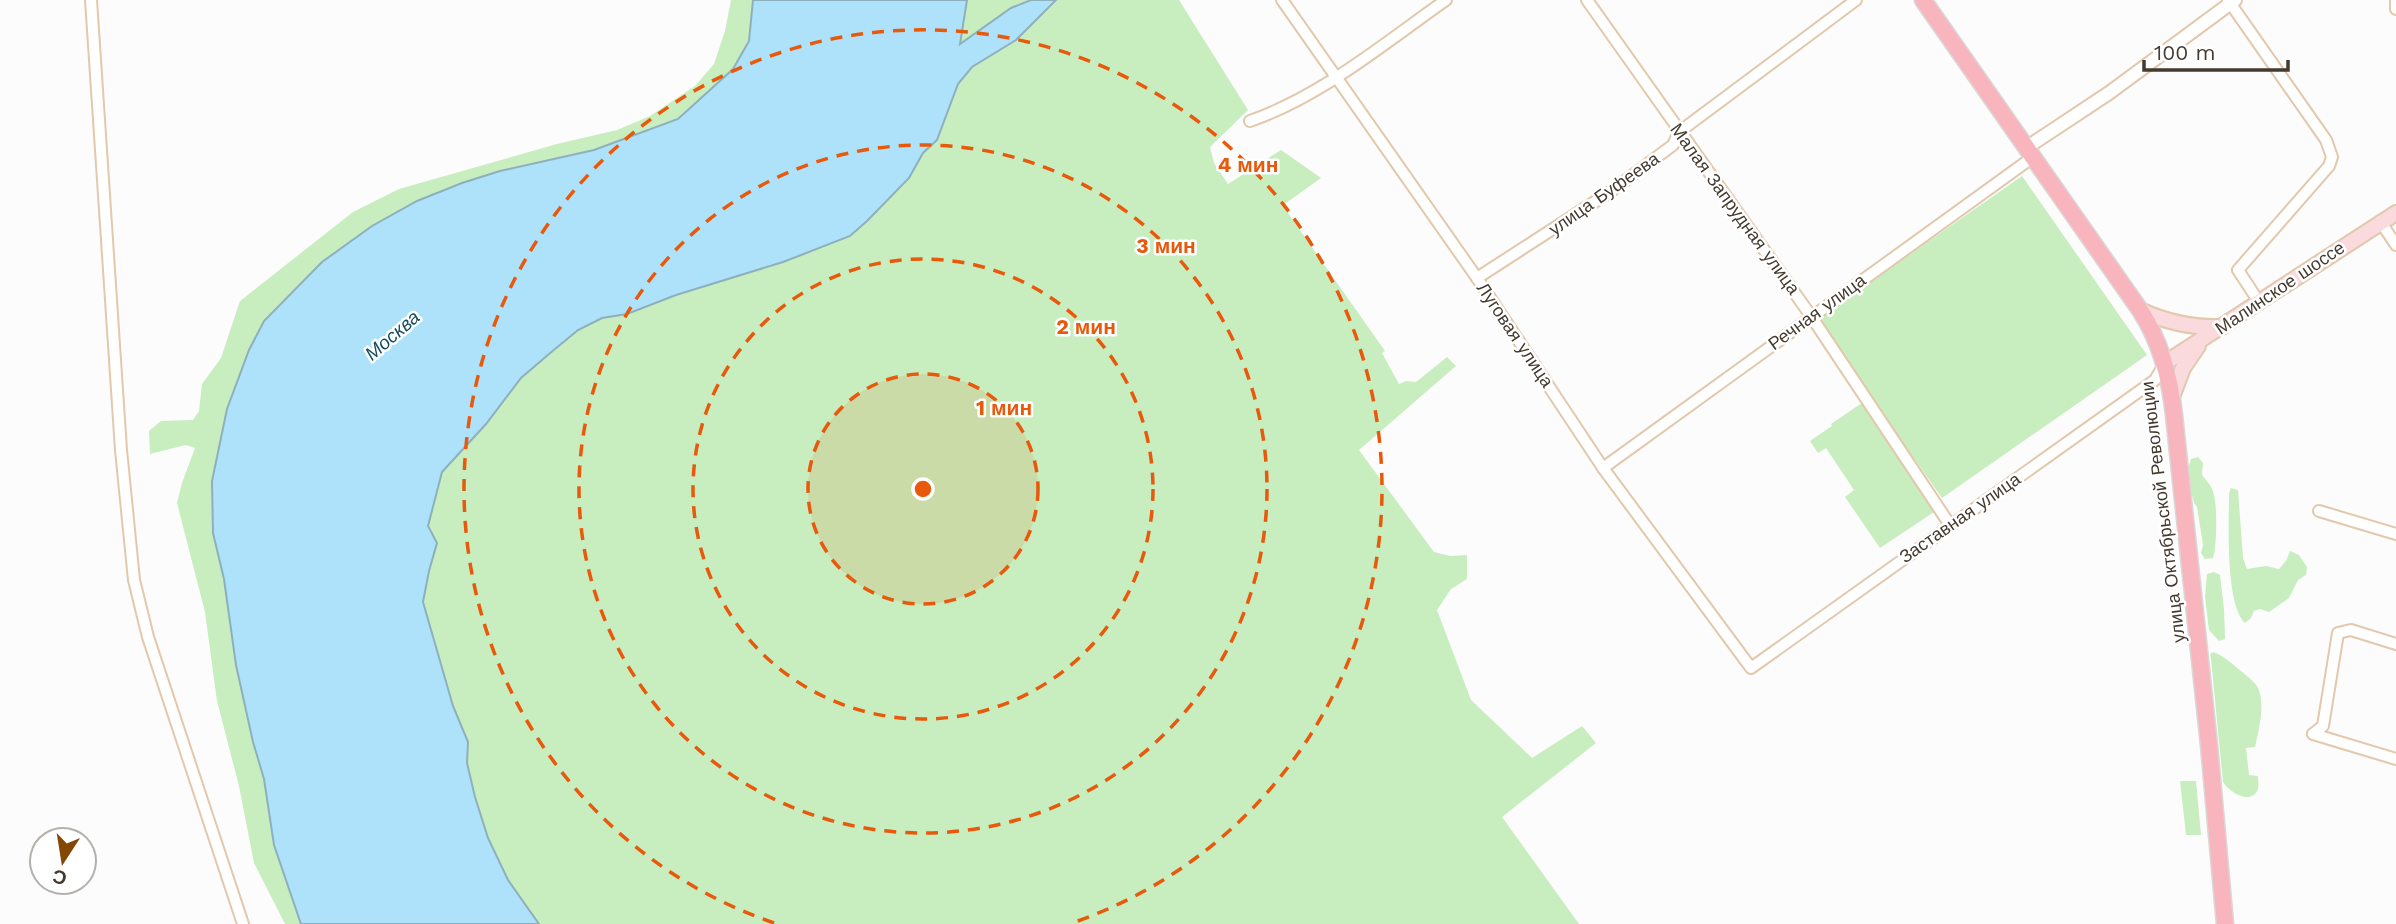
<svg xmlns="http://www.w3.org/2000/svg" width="2396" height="924" viewBox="0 0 2396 924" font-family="'Work Sans',sans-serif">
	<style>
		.green { fill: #c8edbf }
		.water { fill: #ade2fa; stroke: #8eb0bd; stroke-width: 2 }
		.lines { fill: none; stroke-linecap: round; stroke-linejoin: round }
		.minor-casing { stroke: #e2c8ac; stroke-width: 14 }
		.tertiary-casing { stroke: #e2c8ac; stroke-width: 16 }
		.secondary-casing { stroke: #e2c8ac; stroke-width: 18 }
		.primary-casing { stroke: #dad8d5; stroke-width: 19 }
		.minor { stroke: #fff; stroke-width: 10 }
		.tertiary { stroke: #fff; stroke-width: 12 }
		.secondary { stroke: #fbdade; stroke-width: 14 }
		.primary { stroke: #f8b5be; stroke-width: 16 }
		.ring { fill: none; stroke: #e8590c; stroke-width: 3.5; stroke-dasharray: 12 9 }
		.labels { text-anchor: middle; stroke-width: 5; stroke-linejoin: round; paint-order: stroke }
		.street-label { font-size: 18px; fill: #443a2f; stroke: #fff }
		.water-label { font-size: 19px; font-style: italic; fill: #164d62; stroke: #fff }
		.centre { fill: #e8590c; stroke: #fff; stroke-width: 3.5 }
		.ring-label { font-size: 21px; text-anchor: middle; font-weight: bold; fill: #e8590c; stroke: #fff; stroke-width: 5; stroke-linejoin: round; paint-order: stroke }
	</style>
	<rect width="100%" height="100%" fill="#fcfcfc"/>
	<!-- green -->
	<g class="green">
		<polygon points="731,0 753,0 749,41 733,69 678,119 639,135 594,150 558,159 372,226 322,262 285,299 264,321 249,350 227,409 212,481 213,533 224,579 236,665 253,742 264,779 274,845 301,924 285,924 254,863 239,786 217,701 205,612 177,503 182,483 195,448 186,445 150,454 149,431 161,421 193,420 199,411 202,384 221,358 240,301 353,212 399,189 557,144 617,130 650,116 695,86 714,64 725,31"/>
		<polygon points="967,0 1031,0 1011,8 959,45"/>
		<polygon points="1056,0 1179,0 1248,110 1210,147 1214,163 1228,184 1281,150 1321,178 1286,203 1285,209 1385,351 1382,353 1399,384 1406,381 1416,382 1447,357 1456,366 1359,450 1434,552 1450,556 1467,555 1467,579 1451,589 1437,610 1471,700 1532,758 1582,726 1596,743 1502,817 1579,924 539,924 508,880 488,838 475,798 467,763 468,742 453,706 423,602 429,571 437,543 428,526 442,472 486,424 521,378 578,330 602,318 627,314 676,295 783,262 850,236 867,221 909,178 923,153 937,140 958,84 972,67 1016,40"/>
		<polygon points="2022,176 2147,355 1942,498 1816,320"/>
		<polygon points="1862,403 1934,512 1880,548 1845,497 1854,490 1826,448 1818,453 1810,441 1832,426 1831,424"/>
		<path d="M2198 457 2203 463 2202 475C2205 479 2210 484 2212 489 2218 500 2217 546 2213 558L2205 559 2201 553 2203 545 2197 507 2194 503 2189 482 2188 469 2191 459Z"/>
		<path d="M2231 488 2238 490 2243 558 2247 569 2266 566 2279 569 2286 561 2290 551 2299 555 2307 567 2306 575 2298 580 2289 598 2269 612 2260 609 2254 611 2251 618 2245 623C2225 604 2229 522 2229 493Z"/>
		<polygon points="2214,572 2220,575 2224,609 2225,639 2219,641 2209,630 2205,597 2207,574"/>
		<path d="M2213 652C2222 655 2229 661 2236 667 2243 673 2252 679 2257 686 2266 703 2259 729 2255 747L2246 748 2249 775 2258 776C2258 781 2260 790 2255 794 2245 803 2228 790 2223 782L2211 659 2210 654Z"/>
		<polygon points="2180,781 2196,781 2201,835 2186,835"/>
	</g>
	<!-- water -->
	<polygon class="water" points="753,0 967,0 960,44 1011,8 1031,0 1056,0 1016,40 972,67 958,84 937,140 923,153 909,178 867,221 850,236 783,262 676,295 627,314 602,318 578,330 549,354 521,378 486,424 442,472 428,526 437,543 429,571 423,602 453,706 468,742 467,763 475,797 488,838 508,880 539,924 301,924 274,845 264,779 253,742 236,665 224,579 213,533 212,481 227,409 249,350 264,321 322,262 372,226 417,201 462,183 500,171 594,150 678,119 733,69 749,41"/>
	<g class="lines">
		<defs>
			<g id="minor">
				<polyline points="91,0 121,450 134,580 148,637 243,924"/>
				<polyline points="1282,0 1477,278 1603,468 1751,668 2155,380 2165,363"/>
				<polyline points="1587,0 1811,316 1950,525"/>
				<polyline points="2228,0 2326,140 2332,157 2329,166 2238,270 2259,302"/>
				<polyline points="2396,0 2396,9"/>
				<path d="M1250 121C1322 96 1383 44 1446 0"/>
				<polyline points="2380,221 2396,245"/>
				<polyline points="1477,278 1610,192 1673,145 1679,132 1856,0"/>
				<polyline points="1603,468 2033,157"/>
				<polyline points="2319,511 2396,534"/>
				<polyline points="2313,734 2323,726 2338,633 2351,630 2396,644"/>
				<polyline points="2313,734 2396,759"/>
			</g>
			<polyline id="tertiary" points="2026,148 2109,93 2235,0"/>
			<g id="secondary">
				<path d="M2140 310C2166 322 2192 328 2222 327"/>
				<polyline points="2165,363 2396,213"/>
				<polyline points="2172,397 2183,368 2198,346"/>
			</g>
			<path id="primary" d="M1923 0 2140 310C2161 342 2170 377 2174 415L2209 745 2225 924"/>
		</defs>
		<!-- minor casing -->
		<use href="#minor" class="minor-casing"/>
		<!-- tertiary casing -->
		<use href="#tertiary" class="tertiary-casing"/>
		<!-- secondary casing -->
		<use href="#secondary" class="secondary-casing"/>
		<!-- primary casing -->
		<use href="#primary" class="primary-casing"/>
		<!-- minor -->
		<use href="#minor" class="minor"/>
		<!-- tertiary -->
		<use href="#tertiary" class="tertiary"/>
		<!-- secondary -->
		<use href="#secondary" class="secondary"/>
		<!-- primary -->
		<use href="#primary" class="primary"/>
	</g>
	<!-- distance rings -->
	<circle cx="923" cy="489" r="115" fill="#e8590c" fill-opacity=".12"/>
	<g class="ring">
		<circle cx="923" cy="489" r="115"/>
		<circle cx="923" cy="489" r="230"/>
		<circle cx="923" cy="489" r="344"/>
		<path d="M774 923A459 459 0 1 1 1072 923"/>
	</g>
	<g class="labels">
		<!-- street labels -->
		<g class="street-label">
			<text transform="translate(1604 194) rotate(-35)" y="6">улица Буфеева</text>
			<text transform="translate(1735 209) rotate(54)" y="6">Малая Запрудная улица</text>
			<text transform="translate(2280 288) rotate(-34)" y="6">Малинское шоссе</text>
			<text transform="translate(1817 312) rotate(-36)" y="6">Речная улица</text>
			<text transform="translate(1515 335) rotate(56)" y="6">Луговая улица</text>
			<text transform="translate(2163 512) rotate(-97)" y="6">улица Октябрьской Революции</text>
			<text transform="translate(1960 518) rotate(-35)" y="6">Заставная улица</text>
		</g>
		<!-- water labels -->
		<g class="water-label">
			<text transform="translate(392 335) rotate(-41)" y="7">Москва</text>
		</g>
	</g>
	<circle cx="923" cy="489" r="10" class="centre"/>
	<g class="ring-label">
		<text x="1248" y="172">4 мин</text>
		<text x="1166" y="253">3 мин</text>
		<text x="1086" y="334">2 мин</text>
		<text x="1004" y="415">1 мин</text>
	</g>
	<!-- north arrow -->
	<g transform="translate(63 861) rotate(192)"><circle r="33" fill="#ffffff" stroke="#b4b0ac" stroke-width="2"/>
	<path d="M0-5L12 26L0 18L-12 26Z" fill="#844704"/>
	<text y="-10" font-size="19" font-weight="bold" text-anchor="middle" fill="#443a2f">С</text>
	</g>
	<!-- scale -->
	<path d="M2144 60v10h144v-10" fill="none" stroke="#443a2f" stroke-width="3.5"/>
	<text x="2154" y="60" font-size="21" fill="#443a2f" stroke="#ffffff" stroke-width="5" paint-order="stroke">100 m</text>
</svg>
